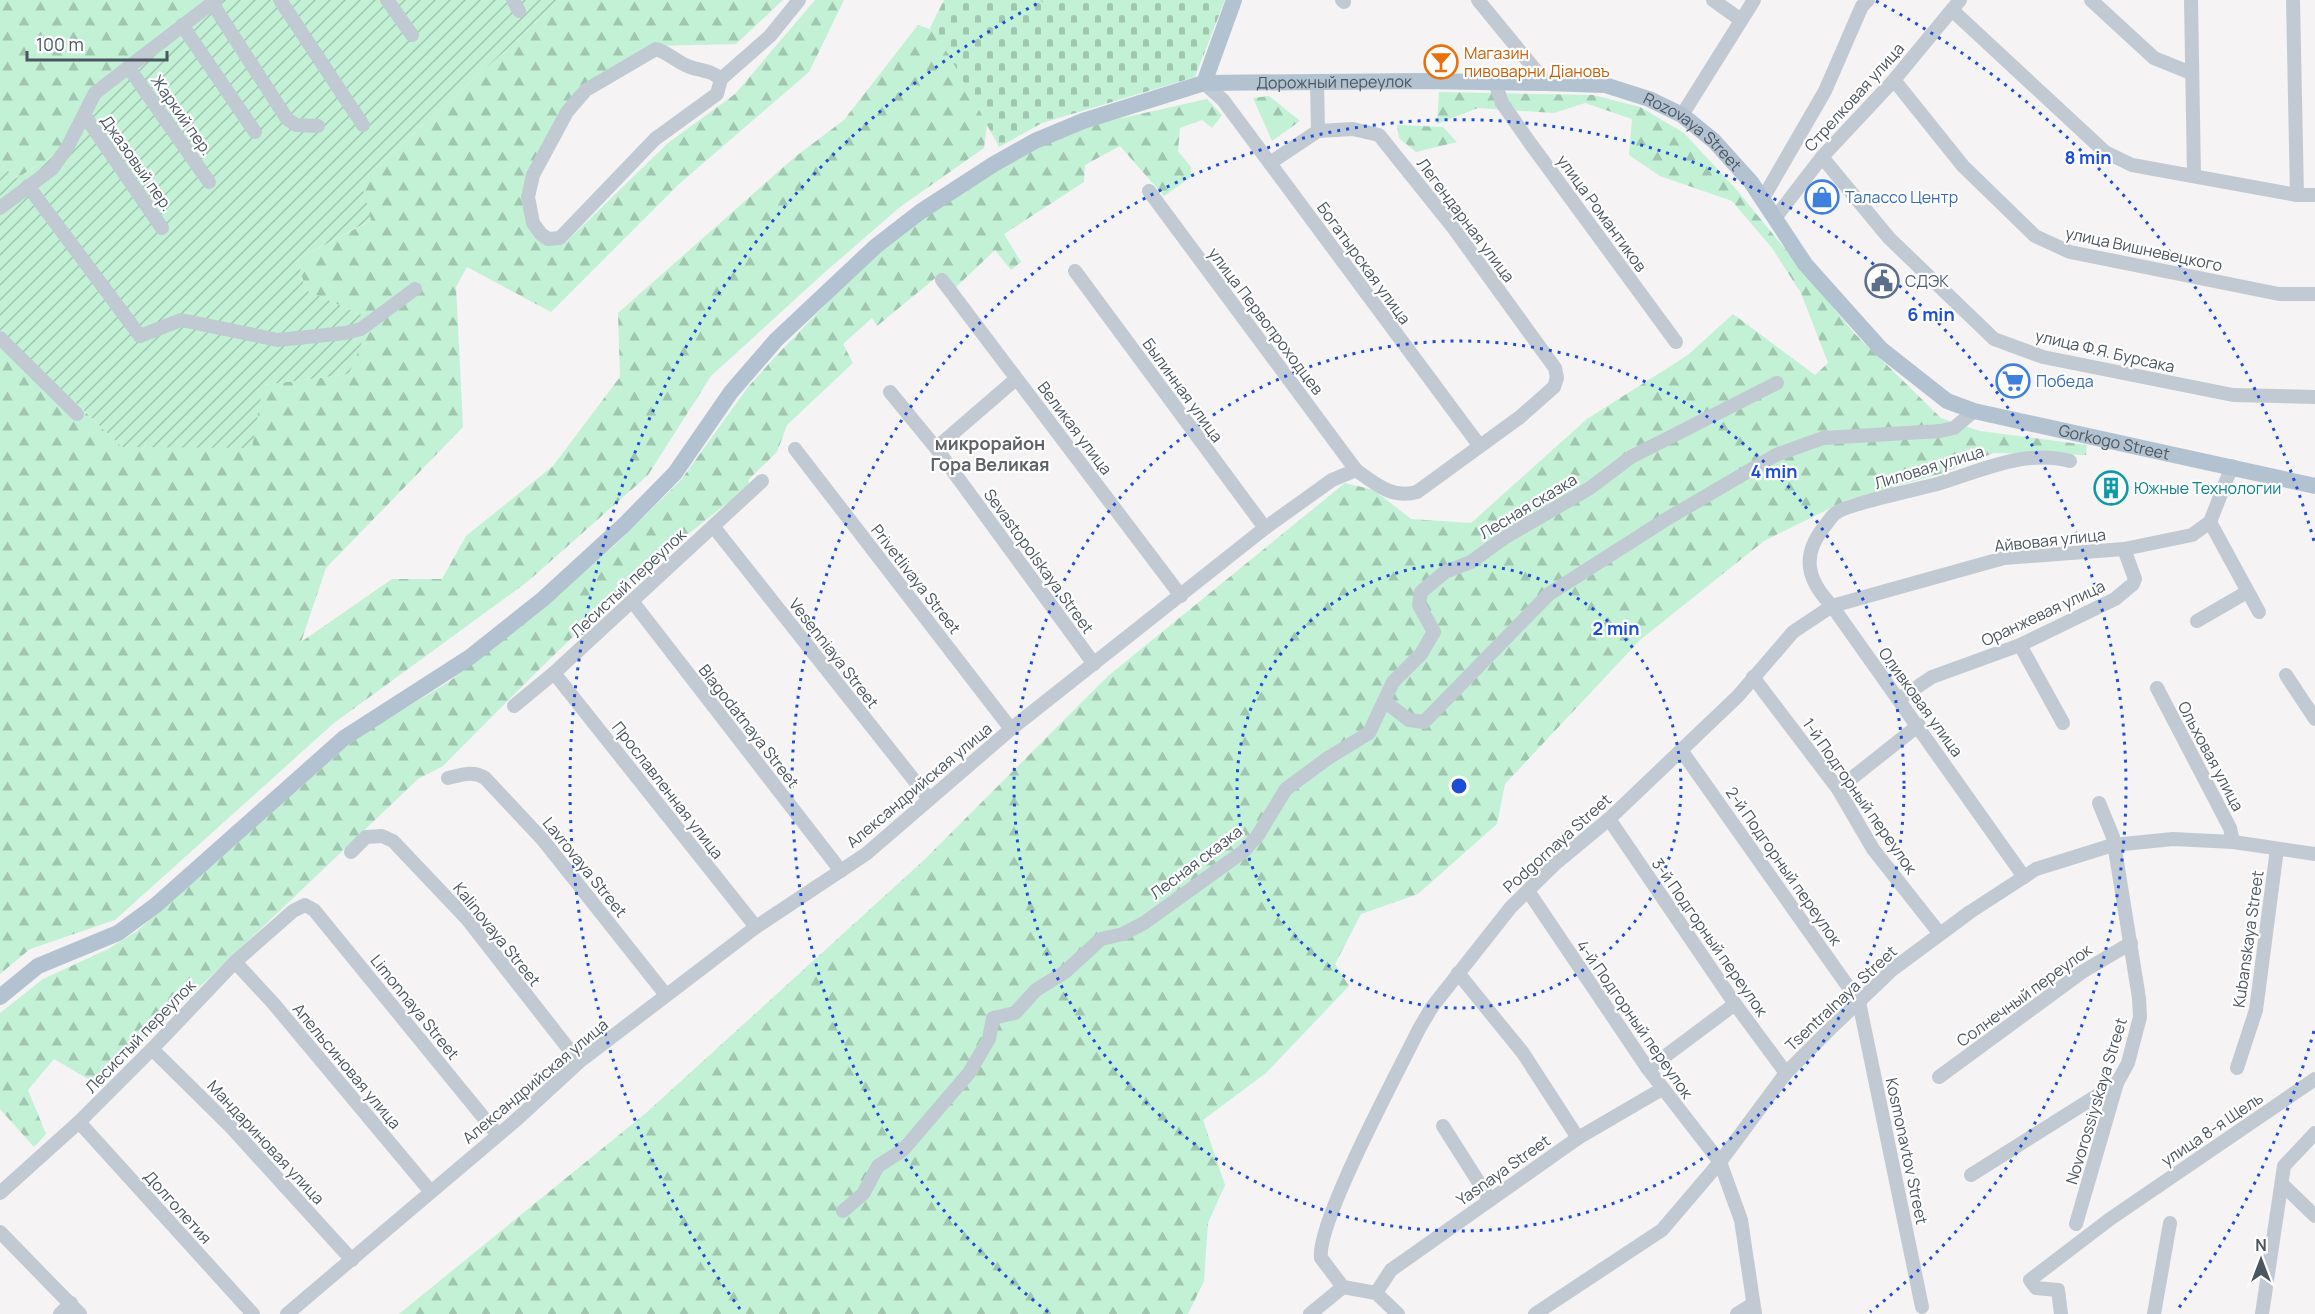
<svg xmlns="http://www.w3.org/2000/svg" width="2315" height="1314" viewBox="0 0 2315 1314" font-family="Manrope,sans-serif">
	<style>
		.forest { fill: url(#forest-firs) }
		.cemetery { fill: url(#cemetery-stones) }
		.garden { fill: url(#garden-furrows) }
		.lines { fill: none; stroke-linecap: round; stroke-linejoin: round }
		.minor { stroke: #c1cad2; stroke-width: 14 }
		.major { stroke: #b3c2d1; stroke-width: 16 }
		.ring { fill: none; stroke: #1d4ed8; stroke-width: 3; stroke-dasharray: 3 6 }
		.labels { text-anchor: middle; stroke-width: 4.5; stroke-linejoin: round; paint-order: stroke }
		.food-label { font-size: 16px; fill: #c56008; stroke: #fff; text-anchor: start }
		.street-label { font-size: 16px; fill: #4a5661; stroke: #fff }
		.shop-label { font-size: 16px; fill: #366cbe; stroke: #fff; text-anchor: start }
		.service-label { font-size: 16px; fill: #4e5e75; stroke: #fff; text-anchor: start }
		.culture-label { font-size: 16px; fill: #0d838f; stroke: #fff; text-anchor: start }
		.neighbourhood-label { font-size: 18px; font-weight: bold; fill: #5f6368; stroke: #fff }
		.centre { fill: #1d4ed8; stroke: #fff; stroke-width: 3 }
		.ring-label { font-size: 18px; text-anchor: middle; font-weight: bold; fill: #1d4ed8; stroke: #fff; stroke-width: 4.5; stroke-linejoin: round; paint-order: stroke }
	</style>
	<defs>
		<pattern id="forest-firs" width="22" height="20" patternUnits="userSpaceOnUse" patternTransform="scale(1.5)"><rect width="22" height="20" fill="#c3f1d5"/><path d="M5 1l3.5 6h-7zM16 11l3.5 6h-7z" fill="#a0c6b0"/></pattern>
		<pattern id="cemetery-stones" width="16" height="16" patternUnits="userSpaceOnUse" patternTransform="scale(1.5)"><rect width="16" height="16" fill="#c3f1d5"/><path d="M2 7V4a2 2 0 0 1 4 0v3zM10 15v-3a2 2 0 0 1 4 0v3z" fill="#a0c6b0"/></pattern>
		<pattern id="garden-furrows" width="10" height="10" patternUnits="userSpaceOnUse" patternTransform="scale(1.5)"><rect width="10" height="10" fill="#c3f1d5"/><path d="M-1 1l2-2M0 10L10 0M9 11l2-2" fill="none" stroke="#a0c6b0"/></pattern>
	</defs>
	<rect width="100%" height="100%" fill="#f5f3f3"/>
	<!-- forest -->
	<g class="forest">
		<polygon points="0,0 219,0 67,148 17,178 0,165"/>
		<polygon points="561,0 783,0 736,44 653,46 565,110 531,192 539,238 563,245 668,143 735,94 815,0 844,0 809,72 679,184 551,312 467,267 456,287 463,427 326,568 301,642 392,579 442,579 466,536 553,466 620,377 618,313 795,157 844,120 918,25 967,42 993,77 984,148 900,207 825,272 711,376 648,475 527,582 334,723 115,920 30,949 0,974 0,331 122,447 263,385 349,374 370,319 305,290 298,259 370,221 361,181"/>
		<polygon points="1439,92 1593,95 1640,107 1684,133 1735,188 1854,333 1941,418 1980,431 2087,445 2086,455 1994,453 1943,473 1847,500 1764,541 1640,640 1505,784 1497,824 1418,894 1361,914 1335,964 1349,986 1266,1073 1203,1120 1225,1185 1208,1223 1204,1281 1188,1314 399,1314 646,1113 923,861 1108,676 1345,483 1374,490 1411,519 1471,523 1587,419 1688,355 1733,314 1815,375 1828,363 1801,293 1772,248 1732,201 1660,176 1629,155 1632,119 1585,103 1554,113 1478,108 1437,124"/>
		<polygon points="1269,96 1300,121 1272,141 1253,98"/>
		<path d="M1207 99 1222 115 1212 128 1202 120 1180 128 1178 151 1191 167V177L1164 196 1120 146 1085 165 1084 182 1004 234 1021 262 1011 270 995 250 955 288 939 275 877 326 872 318 843 344 853 363 787 425 777 452 749 479 748 488C636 569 540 668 443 766L418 779 101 1081 95 1083 54 1059 28 1090 46 1134 34 1147 0 1109V1013L43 979 108 949 137 931 355 739 450 681 615 545 681 480 748 387 774 358 858 271 910 226 1007 164 1056 139 1104 122Z"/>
		<polygon points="1397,125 1443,127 1457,142 1416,152 1399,138"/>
	</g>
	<!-- cemetery -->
	<polygon class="cemetery" points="944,0 1225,0 1195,77 1042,123 999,147 949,55 930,28"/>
	<!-- garden -->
	<polygon class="garden" points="219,0 561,0 361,181 371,220 298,259 305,290 371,319 349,374 263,385 252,448 122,447 0,330 0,165 17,178 67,148 94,87"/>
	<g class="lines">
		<!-- minor -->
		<g class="minor">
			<polyline points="280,0 363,125"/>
			<polyline points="387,0 412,35"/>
			<polyline points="513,0 519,11"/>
			<polyline points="1342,0 1344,2"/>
			<polyline points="1478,0 1546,83"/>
			<polyline points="1713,0 1741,20"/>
			<polyline points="2091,0 2154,58 2191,73"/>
			<polyline points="2191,0 2194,176"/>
			<polyline points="2293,0 2297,195"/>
			<polyline points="212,3 287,119 296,125 318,126"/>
			<polyline points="1952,10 2105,152 2132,165 2297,195 2315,195"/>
			<polyline points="182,25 255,132"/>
			<polyline points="129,68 209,182"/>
			<path d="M721 79C710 70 702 71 690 67 678 63 669 53 656 49L586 90 567 112 533 175 528 197 533 223 541 234 548 239 560 238 655 139 717 94 721 79 770 36 799 0"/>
			<polyline points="1894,80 1963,166 2035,236 2070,252 2279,294 2315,294"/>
			<polyline points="1317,81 1318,131"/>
			<polyline points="1495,82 1502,103 1530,143 1676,342"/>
			<polyline points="1204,83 1223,100 1479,445"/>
			<polyline points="1682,115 1754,0"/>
			<polyline points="85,116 162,228"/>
			<polyline points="1822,157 1889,238 1994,339 2043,357 2233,395 2315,397"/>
			<polyline points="1270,163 1318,131"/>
			<polyline points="28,186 140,336 181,320 278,340 345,333 361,329 415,289"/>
			<polyline points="1149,191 1356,470"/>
			<polyline points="1762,200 1825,91 1862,6 1868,0"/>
			<polyline points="0,208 52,169 67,148 95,93 216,0"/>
			<polyline points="1775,218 1822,157 1894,80 1960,0"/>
			<polyline points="1075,271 1265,528"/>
			<polyline points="942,280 1181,596"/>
			<polyline points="0,338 77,414"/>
			<polyline points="890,392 936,448 1094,664"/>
			<polyline points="936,448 1016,379"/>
			<polyline points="795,449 1011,729"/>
			<polyline points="2210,522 2259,612"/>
			<polyline points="713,526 929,799"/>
			<polyline points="632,601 841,871"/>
			<polyline points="2197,621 2247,592"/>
			<polyline points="2020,645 2063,723"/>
			<polyline points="554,673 756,927"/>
			<polyline points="2286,675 2315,719"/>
			<polyline points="1753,677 1838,789 1873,849 1940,934"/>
			<polyline points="2157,688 2230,828 2233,842"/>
			<polyline points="1899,699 1932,677 2020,645 2115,599 2133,584 2135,579 2124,549"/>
			<polyline points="1384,701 1409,720 1424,722 1549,594 1665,520 1776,455 1823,438 1940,431 1954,428 1974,411"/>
			<polyline points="514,706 554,673 762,481"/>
			<polyline points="1681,750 1859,1002 1922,1307"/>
			<path d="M448 778C462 775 472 770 485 778L543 840 666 995"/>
			<polyline points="1838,789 1919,725"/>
			<polyline points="1609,819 1735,1004 1786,1073"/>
			<polyline points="351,852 366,837 382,836 393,841 467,919 579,1062"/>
			<path d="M2024 877 1832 606C1807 580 1801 556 1824 527 1828 523 1831 516 1836 513 1847 504 1918 489 1937 484 1981 471 2023 449 2070 461"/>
			<polyline points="1528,891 1648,1069 1720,1162 1741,1220 1755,1314"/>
			<polyline points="235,962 273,1003 431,1192"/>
			<polyline points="1458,973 1523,1053 1578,1138"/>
			<polyline points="152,1049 231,1127 352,1260"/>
			<polyline points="2237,1068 2256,1010 2277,849"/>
			<polyline points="1648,1069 1735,1004"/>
			<polyline points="1939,1077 2082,972 2131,943"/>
			<polyline points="79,1122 253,1314"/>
			<polyline points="1443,1126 1490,1200"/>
			<polyline points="1971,1175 2117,1083"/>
			<polyline points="2282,1184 2315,1216"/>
			<polyline points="0,1193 79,1122 152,1049 235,962 293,911 305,905 314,910 497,1134"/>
			<polyline points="843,1211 863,1194 878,1166 903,1150 969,1073 989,1039 993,1018 1015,1013 1036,990 1065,972 1101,939 1123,934 1144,923 1244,851 1258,835 1286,789 1328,758 1369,733 1393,682 1421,654 1434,632 1419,605 1421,592 1445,572 1471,562 1504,538 1590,488 1631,457 1777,383"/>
			<polyline points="2076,1224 2117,1083 2128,1063 2140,1017 2139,998 2113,837 2099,803"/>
			<polyline points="0,1232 80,1314"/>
			<polyline points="1376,1293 1391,1270 1578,1138 1662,1089"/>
			<polyline points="60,1314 71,1303"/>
			<path d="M287 1314 516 1120 579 1062 756 927 866 854 1011 729 1265 528 1332 480 1356 470C1376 484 1392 499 1417 492L1520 417 1554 387 1557 378 1555 368 1452 226 1379 135 1353 129 1318 131"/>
			<polyline points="1310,1314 1343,1287"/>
			<path d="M1398 1314 1376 1293 1343 1287 1321 1258C1316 1223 1399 1070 1419 1029L1432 1007 1511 907 1556 863 1609 819 1738 696 1793 632 1832 606 2004 558 2124 549 2192 535 2210 522 2232 466"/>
			<polyline points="1535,1314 1662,1230 1720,1162 1786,1073 1830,1029 1893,969 1970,912 2036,869 2113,845 2173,839 2233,842 2315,854"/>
			<polyline points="1737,1314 1753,1304"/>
			<polyline points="2061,1314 2058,1290 2036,1288 2030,1280 2110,1219 2315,1079"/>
			<polyline points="2154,1314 2170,1223"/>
			<polyline points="2262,1314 2284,1166 2315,1133"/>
		</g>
		<!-- major -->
		<g class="major">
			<polyline points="1204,83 1234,0"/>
			<path id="s1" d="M0 997 38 966 118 933 156 905 344 738 470 657 543 599 625 524 675 473 731 392 776 340 876 246 920 212 994 164 1035 141 1083 121 1204 83 1421 81 1546 83 1605 85 1649 99 1682 115 1714 141 1751 182 1805 264 1881 349 1947 401 1974 411 2315 486"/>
		</g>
	</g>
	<!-- distance rings -->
	<g class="ring">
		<circle cx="1459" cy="786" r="222"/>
		<circle cx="1459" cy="786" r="445"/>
		<path d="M1048 1312A667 667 0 1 1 1870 1312"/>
		<path d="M2314 1031A889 889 0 0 1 2178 1309M740 1309A889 889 0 0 1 1042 1M1876 1A889 889 0 0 1 2314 541"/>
	</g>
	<!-- icons -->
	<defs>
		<symbol id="bar-ring" viewBox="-11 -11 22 22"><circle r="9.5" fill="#fff" stroke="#e8710a" stroke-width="1.5"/><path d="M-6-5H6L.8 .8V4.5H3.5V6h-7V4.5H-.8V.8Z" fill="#e8710a"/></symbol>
		<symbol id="shop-ring" viewBox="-11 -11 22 22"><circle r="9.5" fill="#fff" stroke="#3f7fe0" stroke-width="1.5"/><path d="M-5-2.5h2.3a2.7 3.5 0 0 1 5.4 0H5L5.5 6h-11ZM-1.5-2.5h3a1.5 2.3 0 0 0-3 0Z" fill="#3f7fe0"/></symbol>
		<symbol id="civic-ring" viewBox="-11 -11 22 22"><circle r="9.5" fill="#fff" stroke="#5c6f8a" stroke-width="1.5"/><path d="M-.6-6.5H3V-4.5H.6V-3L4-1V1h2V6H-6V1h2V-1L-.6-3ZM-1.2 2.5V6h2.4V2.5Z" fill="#5c6f8a"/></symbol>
		<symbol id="supermarket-ring" viewBox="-11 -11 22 22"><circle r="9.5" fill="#fff" stroke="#3f7fe0" stroke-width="1.5"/><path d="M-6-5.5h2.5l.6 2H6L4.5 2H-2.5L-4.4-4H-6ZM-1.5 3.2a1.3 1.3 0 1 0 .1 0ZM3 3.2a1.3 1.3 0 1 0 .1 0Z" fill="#3f7fe0"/></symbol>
		<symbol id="building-ring" viewBox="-11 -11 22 22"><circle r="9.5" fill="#fff" stroke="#0f9aa8" stroke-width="1.5"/><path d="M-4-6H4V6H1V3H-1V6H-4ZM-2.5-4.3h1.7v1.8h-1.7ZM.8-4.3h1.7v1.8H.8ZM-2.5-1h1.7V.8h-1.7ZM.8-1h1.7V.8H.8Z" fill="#0f9aa8"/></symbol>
	</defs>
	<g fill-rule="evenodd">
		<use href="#bar-ring" x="1422" y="43" width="38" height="38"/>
		<use href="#shop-ring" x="1803" y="178" width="38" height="38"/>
		<use href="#civic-ring" x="1863" y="262" width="38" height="38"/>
		<use href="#supermarket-ring" x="1994" y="362" width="38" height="38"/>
		<use href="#building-ring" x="2092" y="469" width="38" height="38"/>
	</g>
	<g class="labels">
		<!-- food labels -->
		<g class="food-label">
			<text x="1464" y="59">Магазин<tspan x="1464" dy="18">пивоварни Дiановъ</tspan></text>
		</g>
		<!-- street labels -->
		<g class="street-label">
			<text dy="6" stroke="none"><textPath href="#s1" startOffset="1664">Дорожный переулок</textPath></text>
			<text transform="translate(1854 97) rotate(-48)" y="6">Стрелковая улица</text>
			<text transform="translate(182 115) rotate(55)" y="6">Жаркий пер.</text>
			<text dy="6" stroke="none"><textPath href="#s1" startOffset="2036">Rozovaya Street</textPath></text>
			<text transform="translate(137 163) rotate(55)" y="6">Джазовый пер.</text>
			<text transform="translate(1602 213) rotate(54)" y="6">улица Романтиков</text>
			<text transform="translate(1466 220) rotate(53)" y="6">Легендарная улица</text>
			<text transform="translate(2144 249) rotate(12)" y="6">улица Вишневецкого</text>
			<text transform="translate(1364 263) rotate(54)" y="6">Богатырская улица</text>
			<text transform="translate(1266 321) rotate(53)" y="6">улица Первопроходцев</text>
			<text transform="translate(2105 351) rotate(13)" y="6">улица Ф.Я. Бурсака</text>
			<text transform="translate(1183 390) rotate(54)" y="6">Былинная улица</text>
			<text transform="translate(1075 428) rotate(53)" y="6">Великая улица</text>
			<text dy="6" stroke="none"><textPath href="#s1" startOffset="2583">Gorkogo Street</textPath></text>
			<text transform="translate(1929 467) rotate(-17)" y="6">Лиловая улица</text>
			<text transform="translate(1528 506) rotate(-31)" y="6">Лесная сказка</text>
			<text transform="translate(2050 540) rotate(-6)" y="6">Айвовая улица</text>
			<text transform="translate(1039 561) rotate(54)" y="6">Sevastopolskaya Street</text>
			<text transform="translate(916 579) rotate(52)" y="6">Privetlivaya Street</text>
			<text transform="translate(628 583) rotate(-43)" y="6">Лесистый переулок</text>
			<text transform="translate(2043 613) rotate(-25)" y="6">Оранжевая улица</text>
			<text transform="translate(834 653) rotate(52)" y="6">Vesenniaya Street</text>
			<text transform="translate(1921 702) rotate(54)" y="6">Оливковая улица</text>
			<text transform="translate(749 726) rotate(52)" y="6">Blagodatnaya Street</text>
			<text transform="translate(2211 756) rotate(62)" y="6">Ольховая улица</text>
			<text transform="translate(919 785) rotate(-40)" y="6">Александрийская улица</text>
			<text transform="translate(668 790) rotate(52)" y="6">Прославленная улица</text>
			<text transform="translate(1860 796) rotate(55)" y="6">1-й Подгорный переулок</text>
			<text transform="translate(1557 843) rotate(-42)" y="6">Podgornaya Street</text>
			<text transform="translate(1196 862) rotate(-37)" y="6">Лесная сказка</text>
			<text transform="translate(1784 866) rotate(55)" y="6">2-й Подгорный переулок</text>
			<text transform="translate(585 867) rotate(51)" y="6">Lavrovaya Street</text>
			<text transform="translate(497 934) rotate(51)" y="6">Kalinovaya Street</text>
			<text transform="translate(1710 937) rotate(55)" y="6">3-й Подгорный переулок</text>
			<text transform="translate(2248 939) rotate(-82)" y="6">Kubanskaya Street</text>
			<text transform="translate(2024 995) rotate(-36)" y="6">Солнечный переулок</text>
			<text transform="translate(1841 998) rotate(-43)" y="6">Tsentralnaya Street</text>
			<text transform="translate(415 1007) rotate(51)" y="6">Limonnaya Street</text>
			<text transform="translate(1635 1019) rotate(55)" y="6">4-й Подгорный переулок</text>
			<text transform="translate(140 1036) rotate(-46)" y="6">Лесистый переулок</text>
			<text transform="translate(347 1066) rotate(50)" y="6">Апельсиновая улица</text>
			<text transform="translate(535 1081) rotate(-40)" y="6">Александрийская улица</text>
			<text transform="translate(2096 1101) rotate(-73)" y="6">Novorossiyskaya Street</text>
			<text transform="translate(2212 1129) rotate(-34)" y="6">улица 8-я Щель</text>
			<text transform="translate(266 1142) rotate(47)" y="6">Мандариновая улица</text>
			<text transform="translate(1907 1151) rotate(78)" y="6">Kosmonavtov Street</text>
			<text transform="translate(1503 1170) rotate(-35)" y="6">Yasnaya Street</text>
			<text transform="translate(178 1207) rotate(48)" y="6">Долголетия</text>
		</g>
		<!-- shop labels -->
		<g class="shop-label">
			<text x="1845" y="203">Талассо Центр</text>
			<text x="2036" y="387">Победа</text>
		</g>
		<!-- service labels -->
		<g class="service-label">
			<text x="1905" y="287">СДЭК</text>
		</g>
		<!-- culture labels -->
		<g class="culture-label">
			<text x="2134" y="494">Южные Технологии</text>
		</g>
		<!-- neighbourhood labels -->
		<g class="neighbourhood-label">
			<text x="990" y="450">микрорайон<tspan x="990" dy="21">Гора Великая</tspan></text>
		</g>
	</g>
	<circle cx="1459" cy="786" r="9" class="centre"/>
	<g class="ring-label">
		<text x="2088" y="164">8 min</text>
		<text x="1931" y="321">6 min</text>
		<text x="1774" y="478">4 min</text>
		<text x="1616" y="635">2 min</text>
	</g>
	<!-- north arrow -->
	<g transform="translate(2261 1260)" stroke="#ffffff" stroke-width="4.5" paint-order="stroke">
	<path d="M0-4.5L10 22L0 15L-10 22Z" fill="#4a5661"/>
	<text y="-9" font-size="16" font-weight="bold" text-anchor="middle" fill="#4a5661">N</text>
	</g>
	<!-- scale -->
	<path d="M27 51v9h140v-9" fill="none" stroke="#4a5661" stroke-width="3"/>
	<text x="36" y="51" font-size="18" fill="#4a5661" stroke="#ffffff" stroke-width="4.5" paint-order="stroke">100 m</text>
</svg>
